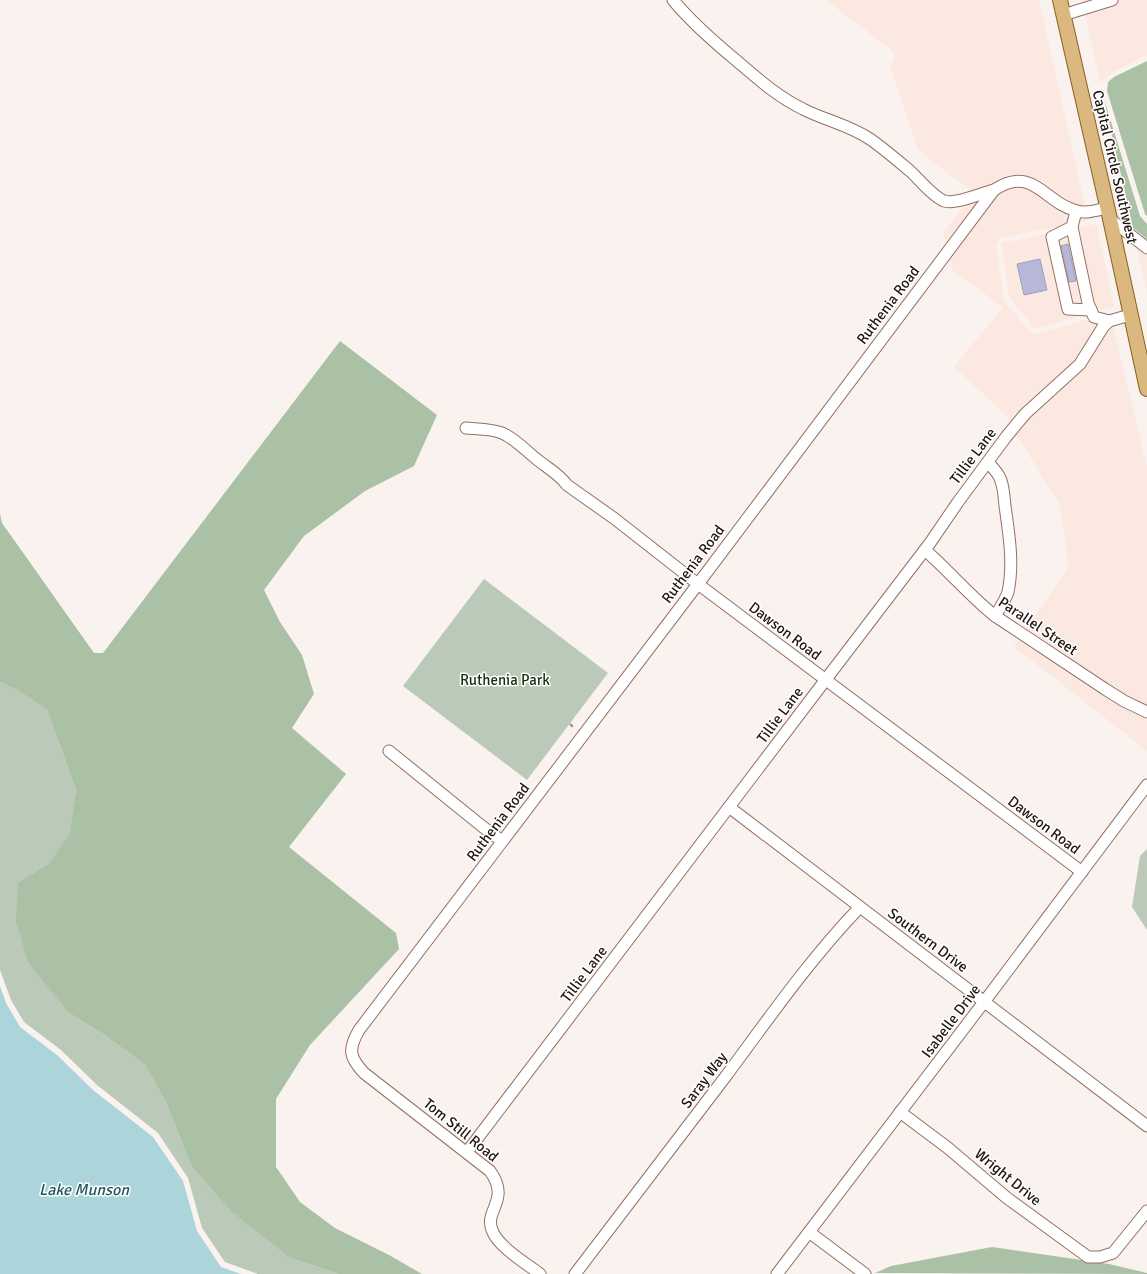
<svg xmlns="http://www.w3.org/2000/svg" width="1147" height="1274" viewBox="0 0 1147 1274" font-family="Signika,sans-serif">
	<style>
		.built { fill: #fbe8e0 }
		.green { fill: #bbc9b9 }
		.forest { fill: #aac1a6 }
		.water { fill: #abd5da }
		.building { fill: #b7b7d7; stroke: #9f9ec0 }
		.lines { fill: none; stroke-linecap: round; stroke-linejoin: round }
		.minor-casing { stroke: #947163; stroke-width: 13 }
		.major-casing { stroke: #8a6022; stroke-width: 16 }
		.path { stroke: #948985; stroke-width: 2; stroke-dasharray: 4 2; stroke-linecap: butt }
		.minor { stroke: #fff; stroke-width: 11 }
		.major { stroke: #dab880; stroke-width: 14 }
		.labels { text-anchor: middle; stroke-width: 3; stroke-linejoin: round; paint-order: stroke }
		.street-label { font-size: 15px; fill: #221510; stroke: #fff }
		.park-label { font-size: 15px; fill: #11320b; stroke: #fff }
		.water-label { font-size: 16px; font-style: italic; fill: #1e585e; stroke: #fff }
	</style>
	<rect width="100%" height="100%" fill="#faf2ef"/>
	<!-- built -->
	<g class="built">
		<polygon points="826,0 1039,0 1085,206 1078,205 1064,198 1043,183 1031,176 1019,174 1008,175 999,179 989,186 946,243 943,233 971,197 970,190 918,150 890,65 895,59 894,52"/>
		<polygon points="1082,0 1147,0 1147,55 1112,72 1105,78 1104,81 1100,82"/>
		<polygon points="1018,187 1025,189 1035,194 1056,209 1072,217 1084,219 1088,219 1088,220 1001,238 996,245 1004,300 1030,332 1036,334 1110,313 1110,314 1105,317 1098,324 1076,360 1022,409 1010,423 1005,414 954,367 1003,307 953,271 949,258 998,195 1011,188"/>
		<polygon points="1096,224 1114,306 1035,329 1009,297 1001,243"/>
		<polygon points="1137,249 1147,256 1147,294"/>
		<polygon points="1113,326 1147,467 1147,704 1127,695 1026,629 1069,566 1059,503 1016,434 1030,418 1084,369 1091,359 1107,331"/>
		<polygon points="1018,640 1120,707 1147,720 1147,751 1014,647"/>
	</g>
	<!-- green -->
	<g class="green">
		<polygon points="484,579 608,673 527,780 403,686"/>
		<polygon points="0,682 17,690 47,710 76,790 71,834 48,864 18,882 69,1013 103,1034 145,1065 168,1106 290,1258 339,1274 258,1274 225,1262 202,1228 188,1178 158,1133 97,1085 61,1050 24,1022 11,1000 0,970"/>
		<polygon points="1147,849 1147,930 1132,907 1140,856"/>
	</g>
	<!-- forest -->
	<g class="forest">
		<polygon points="1147,61 1147,216 1145,214 1107,91 1108,82 1114,77"/>
		<polygon points="1104,99 1140,216 1147,224 1147,239 1133,228"/>
		<polygon points="340,341 437,415 414,466 365,491 304,536 264,590 280,622 302,655 314,694 292,728 346,774 289,847 396,933 399,949 310,1045 276,1099 276,1167 300,1202 335,1228 389,1255 422,1274 339,1274 290,1258 231,1211 192,1166 168,1106 145,1065 103,1034 69,1013 28,962 16,922 18,882 48,864 70,834 76,790 47,710 17,690 0,682 0,514 2,523 94,653 103,653"/>
		<polygon points="992,1247 1109,1264 1147,1273 1147,1274 875,1273 891,1266"/>
	</g>
	<!-- water -->
	<polygon class="water" points="0,986 6,1003 20,1027 57,1055 93,1090 153,1137 183,1181 197,1231 221,1267 241,1274 0,1274"/>
	<!-- building -->
	<g class="building">
		<polygon points="1068,244 1076,281 1069,282 1061,246"/>
		<polygon points="1040,259 1047,290 1024,295 1017,264"/>
	</g>
	<g class="lines">
		<defs>
			<g id="minor">
				<path d="M673 0C692 23 714 42 737 61 758 79 778 97 803 109 824 120 849 125 870 139 883 148 897 160 910 171 920 180 932 196 944 201 955 205 982 193 994 190"/>
				<polyline points="1063,15 1112,0"/>
				<polyline points="1076,211 1072,227 1088,303 1094,317 1109,321"/>
				<polyline points="1110,219 1147,248"/>
				<polyline points="1072,227 1052,237 1068,309 1091,310"/>
				<path d="M466 428C476 429 493 429 502 433 516 439 527 452 539 461 549 469 559 474 567 485L615 519 698 584 1082 872"/>
				<path d="M988 462C992 467 996 471 999 476 1004 485 1004 497 1005 506 1009 534 1014 564 1008 592 1005 601 1000 608 995 616"/>
				<path d="M925 550C949 571 970 596 995 616L1105 689 1124 701 1147 712"/>
				<polyline points="389,751 483,827 502,841"/>
				<polyline points="729,807 1147,1126"/>
				<polyline points="900,1112 948,1148 1007,1198 1088,1257 1100,1257 1113,1253 1147,1211"/>
				<polyline points="467,1152 833,670 930,543 958,502 1006,437 1025,414 1080,364 1103,327 1109,321 1130,315"/>
				<polyline points="809,1232 865,1274"/>
				<path d="M540 1274C526 1263 498 1247 492 1230 484 1210 511 1200 490 1171L364 1073C349 1057 348 1049 359 1030L698 584 994 190C1033 164 1044 203 1077 211 1087 214 1097 210 1107 208"/>
				<path d="M575 1274C625 1208 676 1142 726 1076 769 1018 810 959 860 907"/>
				<polyline points="777,1274 984,1002 1147,785"/>
			</g>
			<polyline id="major" points="1060,0 1110,219 1147,389"/>
		</defs>
		<!-- minor casing -->
		<use href="#minor" class="minor-casing"/>
		<!-- major casing -->
		<use href="#major" class="major-casing"/>
		<!-- path -->
		<polyline class="path" points="570,724 574,728"/>
		<!-- minor -->
		<use href="#minor" class="minor"/>
		<!-- major -->
		<use href="#major" class="major"/>
	</g>
	<g class="labels">
		<!-- street labels -->
		<g class="street-label">
			<text transform="translate(1115 167) rotate(77)" y="5">Capital Circle Southwest</text>
			<text transform="translate(888 305) rotate(-53)" y="5">Ruthenia Road</text>
			<text transform="translate(973 456) rotate(-53)" y="5">Tillie Lane</text>
			<text transform="translate(693 564) rotate(-53)" y="5">Ruthenia Road</text>
			<text transform="translate(1038 626) rotate(34)" y="5">Parallel Street</text>
			<text transform="translate(785 631) rotate(37)" y="5">Dawson Road</text>
			<text transform="translate(780 715) rotate(-53)" y="5">Tillie Lane</text>
			<text transform="translate(498 822) rotate(-53)" y="5">Ruthenia Road</text>
			<text transform="translate(1044 825) rotate(37)" y="5">Dawson Road</text>
			<text transform="translate(928 940) rotate(37)" y="5">Southern Drive</text>
			<text transform="translate(584 974) rotate(-53)" y="5">Tillie Lane</text>
			<text transform="translate(951 1021) rotate(-53)" y="5">Isabelle Drive</text>
			<text transform="translate(704 1080) rotate(-53)" y="5">Saray Way</text>
			<text transform="translate(461 1130) rotate(39)" y="5">Tom Still Road</text>
			<text transform="translate(1008 1177) rotate(39)" y="5">Wright Drive</text>
		</g>
		<!-- park labels -->
		<g class="park-label">
			<text x="505" y="685">Ruthenia Park</text>
		</g>
		<!-- water labels -->
		<g class="water-label">
			<text x="84" y="1195">Lake Munson</text>
		</g>
	</g>
</svg>
